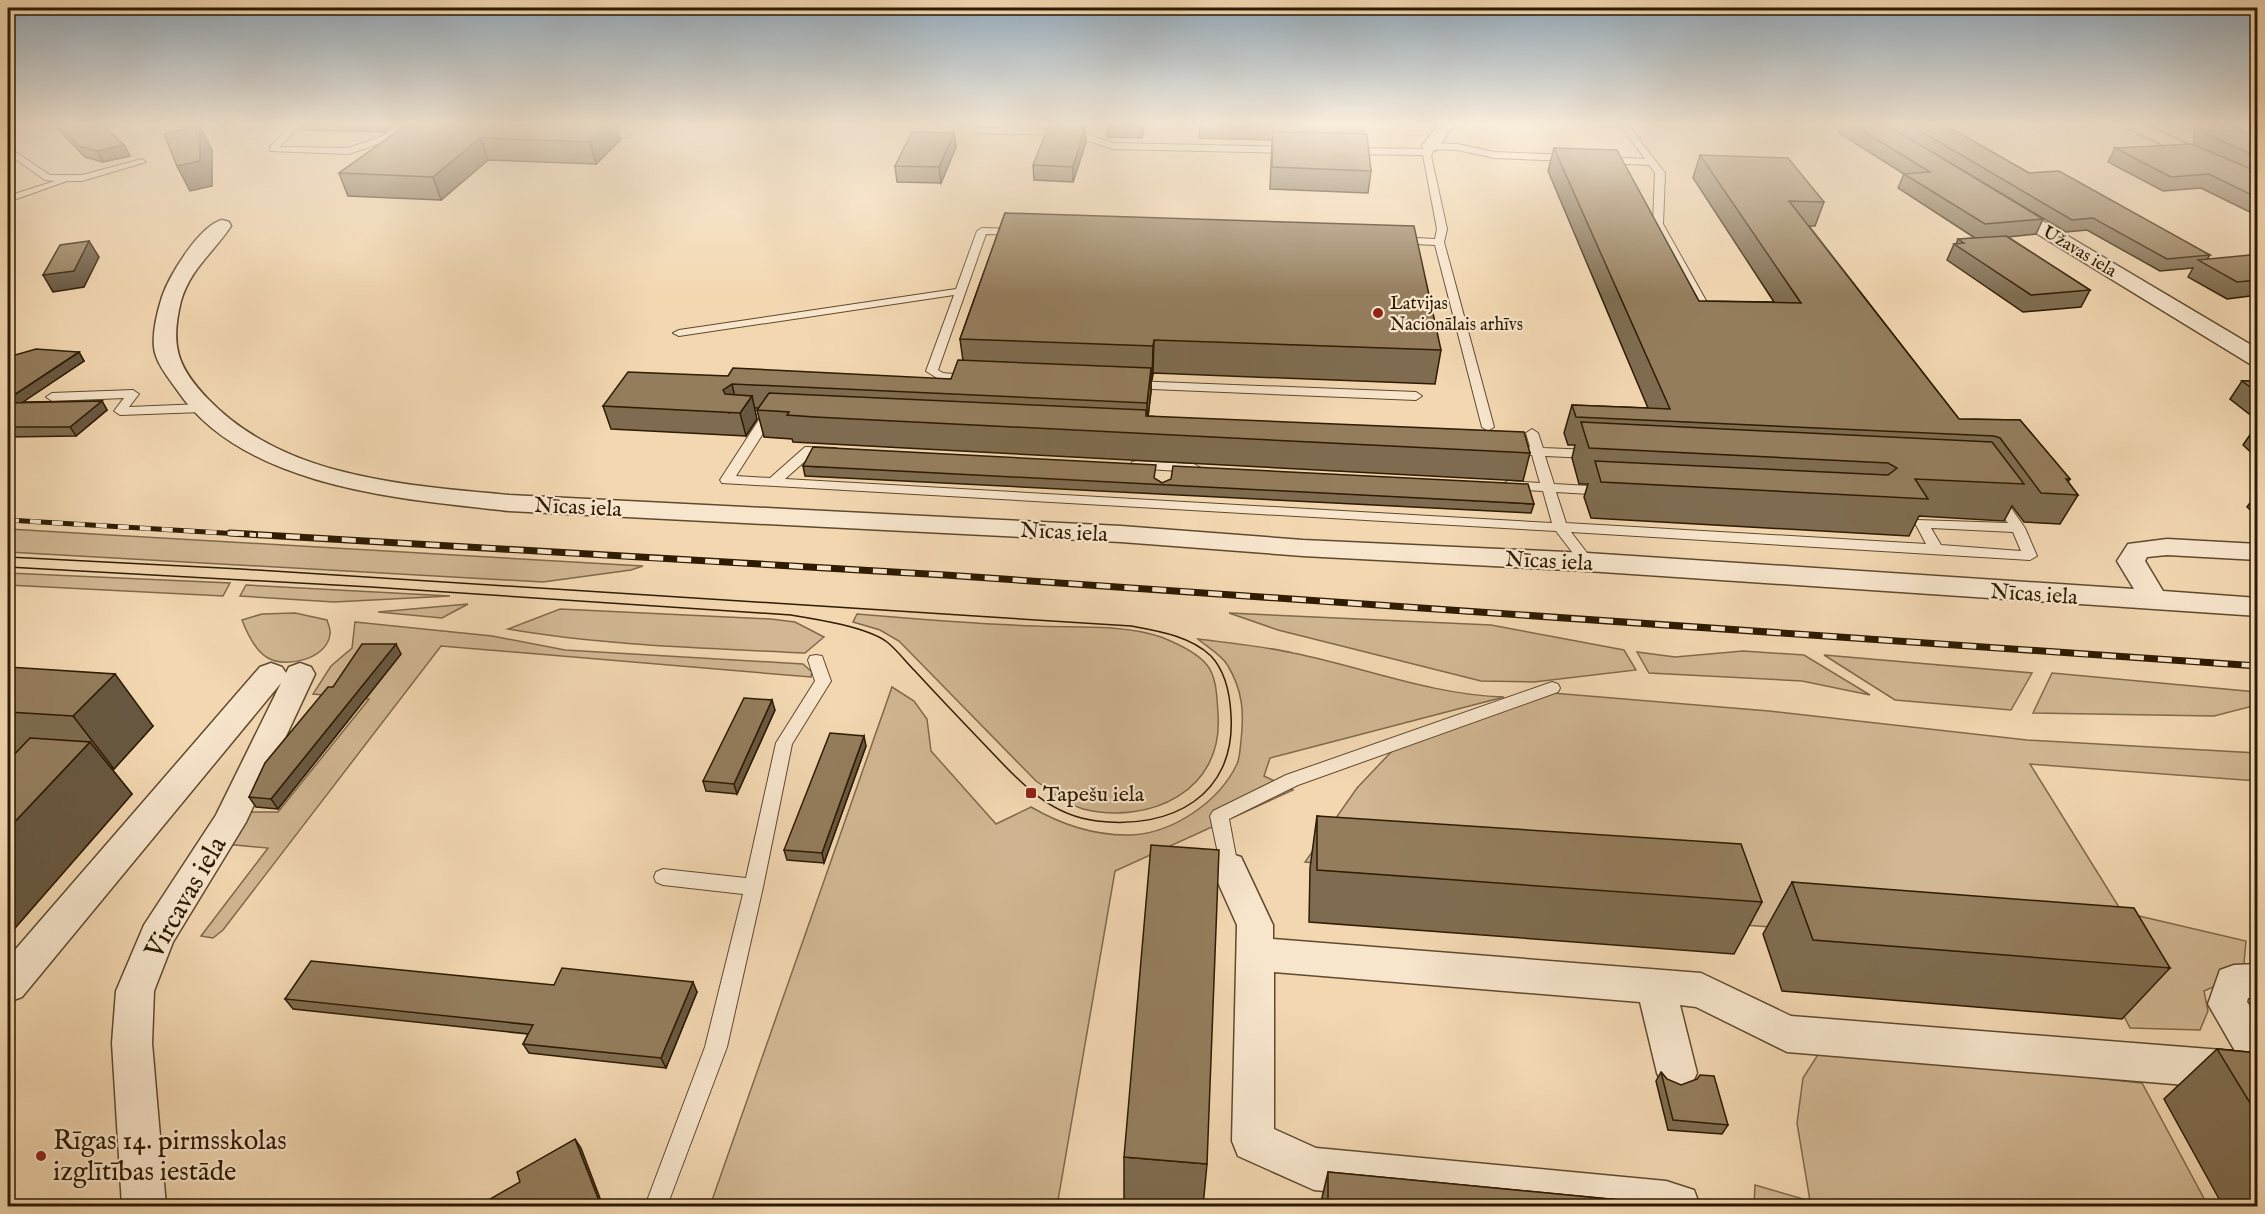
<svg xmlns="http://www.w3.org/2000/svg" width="2265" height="1214" viewBox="0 0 2265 1214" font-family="'IM FELL English',serif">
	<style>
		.green { fill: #d1b793; stroke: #80694a; stroke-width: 1.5 }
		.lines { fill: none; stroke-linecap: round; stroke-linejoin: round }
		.service-casing { stroke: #5f4a2d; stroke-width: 2 }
		.minor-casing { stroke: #5f4a2d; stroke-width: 3 }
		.service { fill: #f7e5cc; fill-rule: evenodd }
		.minor { fill: #f7e5cc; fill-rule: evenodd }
		.tram { stroke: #2e1b01; stroke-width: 1.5 }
		.rail-far1-casing { stroke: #2e1b01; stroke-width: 5 }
		.rail-casing { stroke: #2e1b01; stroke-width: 7 }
		.rail-far1 { stroke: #f7e5cc; stroke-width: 4; stroke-dasharray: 11; stroke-linecap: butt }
		.rail { stroke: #f7e5cc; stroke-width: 4.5; stroke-dasharray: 14; stroke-linecap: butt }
		.wall { fill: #7f6c50; stroke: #2e1b01; stroke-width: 1.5 }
		.shaded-wall { fill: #685841; stroke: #2e1b01; stroke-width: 1.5 }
		.building { fill: #947d5d; stroke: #2e1b01; stroke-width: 1.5 }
		.poi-dot { fill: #8f2418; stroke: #f7e5cc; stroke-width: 2 }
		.labels { text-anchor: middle; stroke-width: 4.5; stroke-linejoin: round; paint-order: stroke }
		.far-street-label { font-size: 18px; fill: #2e1b01; stroke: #f7e5cc }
		.far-poi-label { font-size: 18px; fill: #2e1b01; stroke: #f7e5cc; text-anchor: start }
		.street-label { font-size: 22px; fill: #2e1b01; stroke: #f7e5cc }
		.poi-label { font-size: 22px; fill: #2e1b01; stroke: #f7e5cc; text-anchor: start }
		.near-street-label { font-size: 27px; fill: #2e1b01; stroke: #f7e5cc }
		.near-poi-label { font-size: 27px; fill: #2e1b01; stroke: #f7e5cc; text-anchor: start }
	</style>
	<rect width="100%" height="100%" fill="#f2d7b1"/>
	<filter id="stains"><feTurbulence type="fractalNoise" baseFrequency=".00333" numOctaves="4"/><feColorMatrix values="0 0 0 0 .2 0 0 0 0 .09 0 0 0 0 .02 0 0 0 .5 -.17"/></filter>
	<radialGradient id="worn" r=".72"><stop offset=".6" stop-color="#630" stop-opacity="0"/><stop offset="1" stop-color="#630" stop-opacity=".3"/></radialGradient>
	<!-- green -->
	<g class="green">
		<polygon points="8,529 643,566 631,570 543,582 8,552"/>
		<polygon points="8,573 230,583 223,596 8,585"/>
		<polygon points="246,585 450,596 334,602 240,596"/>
		<polygon points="468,604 442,618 378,612"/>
		<path d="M560 609 771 619 795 622 824 637 805 653C706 648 607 646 508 629Z"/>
		<path d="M295 613 327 620C328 624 331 630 330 634 328 658 287 669 268 658 255 651 247 633 242 620L262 614Z"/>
		<polygon points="1229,613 1491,625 1624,650 1636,670 1534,682 1481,681 1278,630"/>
		<path d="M857 614C916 619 975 624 1034 626 1073 628 1125 624 1161 637 1176 643 1197 652 1207 665 1217 677 1217 699 1218 714 1224 791 1150 825 1083 809 1066 804 1051 791 1036 781L899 641 880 630 853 622Z"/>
		<polygon points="355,622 492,636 565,650 803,664 812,672 811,677 441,646 223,930 213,938 201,936 268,848 225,844 246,812 278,812 369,699 313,694 331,666 352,648"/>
		<path d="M1198 639C1229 643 1262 646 1293 653 1363 667 1432 695 1504 697L1270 758 1264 776 1293 790 1115 871 1057 1206H710L892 687 914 701 927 719 931 751 996 824 1031 807C1062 825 1094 836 1131 835 1173 833 1219 802 1237 764 1240 757 1240 748 1241 741 1244 713 1243 691 1228 666 1222 655 1207 647 1198 639Z"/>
		<polygon points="1743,651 1804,655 1870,695 1802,681 1649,673 1637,652 1675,657"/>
		<polygon points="1824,655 2032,673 2011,710 1895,700"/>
		<polygon points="2052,673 2257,692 2257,705 2214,716 2033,713"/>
		<polygon points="1552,693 1769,711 2027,740 2257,753 2257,781 2030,764 2122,912 2246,941 2243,974 2204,991 2208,1011 2200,1030 2130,1028 2092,953 1732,924 1718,893 1305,862 1357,788 1393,750"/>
		<polygon points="1819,1053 2012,1069 2142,1083 2208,1206 1754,1206 1755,1185 1810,1201 1797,1123 1803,1078"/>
	</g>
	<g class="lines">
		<defs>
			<g id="service">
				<polygon points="291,125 300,125 280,147 348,148 383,136 398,125 407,125 389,140 349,154 270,151 270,147"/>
				<polygon points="1620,125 1628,125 1665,173 1663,224 1713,313 1712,315 1708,316 1703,313 1653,224 1655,173 1649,165 1604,163 1600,160 1604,157 1645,159"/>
				<polygon points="978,128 1073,129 1113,143 1290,147 1294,150 1290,153 1112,149 1072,135 975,133 975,129"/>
				<polygon points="600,131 625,132 629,135 625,138 597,136 596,134"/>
				<polygon points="1430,143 1458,144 1494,152 1571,155 1575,158 1571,161 1494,158 1458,150 1434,149 1431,156 1447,229 1444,242 1494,427 1488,431 1482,427 1435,245 1397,243 1392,240 1397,237 1435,239 1437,229 1423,155 1350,154 1346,151 1350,148 1425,149"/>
				<polygon points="8,147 50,175 82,175 142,159 146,162 82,181 67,181 8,202 8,196 55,181 45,180 8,154"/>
				<polygon points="982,228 1019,229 1024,232 1019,235 986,234 938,370 943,373 974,376 974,382 940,380 926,371 954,295 679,336 673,333 679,330 956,289 977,231"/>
				<polygon points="1132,381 1416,392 1422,396 1416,400 1128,388 1126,385"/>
				<polygon points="133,390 139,394 129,407 202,404 208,408 202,412 120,415 114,411 124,398 52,401 46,397 52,393"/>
				<path d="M770 409 776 413 736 476 770 478 805 447 836 448 837 451 836 454H813L785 479 1552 523 1543 491 1508 489 1501 485 1508 481 1540 483 1532 455 1511 454 1505 450 1511 446 1530 447 1526 433 1532 429 1538 433 1543 448 1591 450 1597 454 1591 458 1545 456 1554 484 1607 487 1614 491 1607 495 1556 492 1566 523 1926 544 1915 523 1917 520 2008 523 1990 498 1997 494 2002 495 2025 528 2037 556 2030 560 1571 532 1594 562 1587 567 1582 565 1556 531 722 483 720 480 762 415 761 413ZM1931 528 2013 532 2021 551 1941 545Z"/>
				<polygon points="1137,461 1194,464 1201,468 1194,472 1132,468 1130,465 1132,462"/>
				<polygon points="816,655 822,656 831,681 792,744 763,887 727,1047 667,1206 645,1206 705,1047 743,894 663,885 656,882 654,877 656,872 663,869 746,878 776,743 815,681 808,660 810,656"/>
				<polygon points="1552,682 1558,684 1560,688 1558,692 1298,785 1229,819 1238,867 1236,872 1229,875 1222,872 1210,816 1213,811 1286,775"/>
			</g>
			<g id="minor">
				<polygon points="1438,125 1454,125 1436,150 1424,150 1422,146"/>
				<polygon points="2125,125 2146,125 2258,177 2258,189 2127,128"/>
				<polygon points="2006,202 2012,203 2258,349 2258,365 2250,364 2000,211 1997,207 2000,203"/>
				<path d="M222 220 229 222 231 226C214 252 190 269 181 301 170 345 177 367 208 399 285 479 406 485 509 495L1121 526 1303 540 1587 553 2134 589 2117 561 2128 544 2167 539 2258 544V560L2167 555 2147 557 2145 561 2163 591 2258 598V616L1587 571 1303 556 1121 542 509 511C402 499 243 488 177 390 170 380 160 368 156 356 150 340 157 313 162 297 169 276 199 226 222 220Z"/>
				<polygon points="271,663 282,667 286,673 289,667 300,663 311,667 315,674 246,822 173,942 154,991 152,1043 166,1206 122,1206 112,1043 116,991 144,925 216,815 281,683 22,997 8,1002 8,958 260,667"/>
				<polygon points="1229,853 1241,857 1273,925 1273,939 1701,973 1791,1016 2235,1051 2208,1004 2220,970 2234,965 2258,964 2258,998 2248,998 2247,1002 2258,1017 2258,1091 1787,1052 1696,1007 1680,1005 1697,1073 1691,1086 1677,1092 1663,1086 1657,1073 1640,1002 1274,972 1274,1129 1316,1148 1666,1181 1694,1190 1700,1206 1478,1206 1314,1190 1238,1156 1232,1141 1237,925 1211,867 1217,857"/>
			</g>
		</defs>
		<!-- service casing -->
		<use href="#service" class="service-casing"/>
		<!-- minor casing -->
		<use href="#minor" class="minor-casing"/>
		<!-- service -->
		<use href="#service" class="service"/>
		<!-- minor -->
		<use href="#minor" class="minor"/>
		<!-- tram -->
		<path class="tram" d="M8 557 241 569 1131 626C1158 631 1190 636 1211 656 1226 672 1230 694 1231 715 1236 796 1171 830 1097 821 1045 815 1015 776 981 741 959 718 937 695 915 671 906 662 897 650 887 642 867 627 816 619 791 615L371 587 8 567"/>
		<defs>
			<polyline id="rail-far1" points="8,520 256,535"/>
			<polyline id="rail" points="230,533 945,575 2258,666"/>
		</defs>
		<!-- rail-far1 casing -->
		<use href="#rail-far1" class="rail-far1-casing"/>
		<!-- rail casing -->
		<use href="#rail" class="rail-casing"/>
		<!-- rail-far1 -->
		<use href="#rail-far1" class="rail-far1"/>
		<!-- rail -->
		<use href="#rail" class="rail"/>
	</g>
	<!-- wall -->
	<g class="wall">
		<polygon points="54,125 103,125 124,145 130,156 103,162 85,157"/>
		<polygon points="302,125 394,125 385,132 304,130"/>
		<polygon points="400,125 616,125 620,140 596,164 488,160 441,200 348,196 339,173 401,129"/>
		<polygon points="1107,125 1144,125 1142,138 1107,137"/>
		<polygon points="1200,125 1366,125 1365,134 1371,171 1368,193 1270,189 1272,140 1199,138"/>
		<polygon points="1842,125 1887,125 1894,130 1896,125 1945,125 2029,173 2210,255 2207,259 2258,259 2258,295 2227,299 2188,277 2193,268 2160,271 2087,230 2066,232 1932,152 2043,219 2036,234 2008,237 2090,290 2081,307 2023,312 1947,260 1954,244 1956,244 1958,239 1975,238 1898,188 1904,174 1839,133"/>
		<polygon points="2194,125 2230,125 2258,137 2258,216 2201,188 2163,191 2108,162 2115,148 2194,145"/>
		<polygon points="1085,127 1086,142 1073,182 1034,180 1033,165"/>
		<polygon points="954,133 956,147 941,183 897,182 895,166"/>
		<polygon points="1554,148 1699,301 1774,302 1693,178 1700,155 1824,202 1815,226 1809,226 1959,419 2020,420 2070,479 2068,482 2078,495 2060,524 2024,522 2012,506 2004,521 1919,516 1909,536 1591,518 1584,497 1588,484 1579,484 1572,458 1575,445 1568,445 1564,433 1572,405 1648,408 1548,171"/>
		<polygon points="1005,213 1441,350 1435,384 1153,373 1152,380 1151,380 1151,391 1148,416 1530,453 1523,481 793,442 792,439 764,437 757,410 759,408 754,408 757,419 746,436 611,429 603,406 728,376 951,379 963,361 960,339"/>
		<polygon points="79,352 84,361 22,402 102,401 107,410 76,436 8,437 8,357"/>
		<polygon points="2242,381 2258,381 2258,421 2230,399"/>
		<polygon points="2256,426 2258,426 2258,459 2243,445"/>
		<polygon points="803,466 1155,479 1162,483 1534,504 1531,513 805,476"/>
		<polygon points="2258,492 2258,517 2247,507"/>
		<polygon points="401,654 278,809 256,807 249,797 333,687"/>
		<polygon points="8,667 153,726 114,769 111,768 132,794 8,936"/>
		<polygon points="775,710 737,794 706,791 703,781"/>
		<polygon points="866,746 824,863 787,860 784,850"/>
		<polygon points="1317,816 1762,902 1734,954 1309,922 1310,868"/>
		<polygon points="1792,882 2170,968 2122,1019 1782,991 1763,934"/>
		<polygon points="554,985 697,992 666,1068 529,1053 523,1044 528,1034 293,1009 285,999"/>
		<polygon points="2217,1049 2258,1053 2258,1206 2223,1206 2164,1099"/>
		<polygon points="1661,1072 1667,1079 1728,1125 1722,1134 1668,1130 1656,1081"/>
		<polygon points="1124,1157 1207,1164 1203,1206 1150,1206 1124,1204"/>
		<polygon points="1328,1172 1682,1206 1320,1206"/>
	</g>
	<!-- shaded-wall -->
	<g class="shaded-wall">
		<polygon points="382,125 394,125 385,132"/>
		<polygon points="608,125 616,125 620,140 596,164 590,142"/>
		<polygon points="1142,125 1144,125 1142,138"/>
		<polygon points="200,126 212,150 212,186 190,191 177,166"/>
		<polygon points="1085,127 1086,142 1073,182 1073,167"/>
		<polygon points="954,133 956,147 941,183 939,167"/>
		<polygon points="480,138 488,160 441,200 433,177"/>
		<polygon points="124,145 130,156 103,162 97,151"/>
		<polygon points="89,241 99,257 84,287 53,292 43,275"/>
		<polygon points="1154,340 1153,373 1152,380 1153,346"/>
		<polygon points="79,352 84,361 8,412 8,399"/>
		<polygon points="1151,368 1151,391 1147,426 1147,403"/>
		<polygon points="732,384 737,407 729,413 723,390"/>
		<polygon points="752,396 757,419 746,436 740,413"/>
		<polygon points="102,401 107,410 76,436 70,427"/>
		<polygon points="396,644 401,654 278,809 271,799"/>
		<polygon points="115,674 153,726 114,769 73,716"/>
		<polygon points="772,700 775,710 737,794 734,784"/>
		<polygon points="864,736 866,746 824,863 822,853"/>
		<polygon points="90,742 132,794 8,936 8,829"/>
		<polygon points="693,982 697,992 666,1068 661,1058"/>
		<polygon points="575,1139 581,1148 603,1206 601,1206"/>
	</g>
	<!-- building -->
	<g class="building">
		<polygon points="58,125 103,125 124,145 97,151 79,146"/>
		<polygon points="406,125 608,125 590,142 480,138 433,177 339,173"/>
		<polygon points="1049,125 1078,125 1085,127 1073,167 1033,165"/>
		<polygon points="1853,125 1887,125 2043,219 1985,224 1904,174 1930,172"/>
		<polygon points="1910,125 1945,125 2029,173 2059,171 2210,255 2167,259 2093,218 2072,220"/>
		<polygon points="2201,125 2230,125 2258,137 2258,157 2201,132"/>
		<polygon points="200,126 200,161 177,166 164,134"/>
		<polygon points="912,132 954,133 939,167 895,166"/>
		<polygon points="1273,132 1367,134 1371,171 1272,167"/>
		<polygon points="2192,144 2258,172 2258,198 2209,174 2171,177 2115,148"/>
		<polygon points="1554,148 1617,150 1699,301 1801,303 1700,155 1788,158 1824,202 1789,201 1959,419 2020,420 2070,479 2066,479 2078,495 2041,493 2000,438 1994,436 1576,417 1572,405 1670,409"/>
		<polygon points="1005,213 1414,226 1441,350 1154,340 1153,346 960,339"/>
		<polygon points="2006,236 2090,290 2031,295 1954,244 1964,243 1958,239"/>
		<polygon points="89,241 74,271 43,275 60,245"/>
		<polygon points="2250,255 2258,259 2258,280 2237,282 2198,260"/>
		<polygon points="36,349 79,352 8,399 8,357"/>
		<polygon points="958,360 1151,368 1147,403 732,384 723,390 725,394 752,396 740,413 603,406 628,372 728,376 733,368 951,379"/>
		<polygon points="2242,381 2258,381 2258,393"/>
		<polygon points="769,393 1146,410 1146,416 1524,432 1530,453 815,417 787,415 789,412 757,410"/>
		<polygon points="102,401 70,427 8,427 8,403"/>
		<polygon points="1581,422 1992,442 2024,484 1915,479 1928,499 1601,482 1595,461 1888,475 1897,468 1888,463 1589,448"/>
		<polygon points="813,447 1156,465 1154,478 1162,483 1171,479 1173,466 1528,484 1534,504 803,466"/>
		<polygon points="362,644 396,644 271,799 249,797 265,763 328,687 333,687"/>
		<polygon points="8,667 115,674 73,716 8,712"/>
		<polygon points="744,698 772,700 734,784 703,781"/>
		<polygon points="830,733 864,736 822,853 784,850"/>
		<polygon points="30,738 90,742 8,829 8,761"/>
		<polygon points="1317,816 1741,844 1762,902 1317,870"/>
		<polygon points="1151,845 1219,850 1207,1164 1124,1157"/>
		<polygon points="1792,882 2134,908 2170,968 1813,940"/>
		<polygon points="311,961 554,985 562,968 693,982 661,1058 523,1044 533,1025 285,999"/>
		<polygon points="2217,1049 2258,1053 2258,1116"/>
		<polygon points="1661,1072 1667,1079 1681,1085 1697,1079 1700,1075 1714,1076 1728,1125 1673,1120"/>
		<polygon points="575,1139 601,1206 478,1206 520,1182 517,1172"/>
		<polygon points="1328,1172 1682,1206 1328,1206"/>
	</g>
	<!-- sky -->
	<linearGradient id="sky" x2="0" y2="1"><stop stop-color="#91a8ba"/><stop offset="0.42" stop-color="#f9eddc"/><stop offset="1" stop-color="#f9eddc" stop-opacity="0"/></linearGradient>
	<rect width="2265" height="295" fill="url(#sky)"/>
	<!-- markers -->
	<g class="poi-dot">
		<circle cx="1378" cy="313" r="6"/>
		<rect x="1025" y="787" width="12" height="12" rx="3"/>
		<circle cx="41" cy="1156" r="6"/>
	</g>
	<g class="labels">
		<!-- far-street labels -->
		<g class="far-street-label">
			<text transform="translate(2080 251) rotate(31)" y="6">Užavas iela</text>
		</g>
		<!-- far-poi labels -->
		<g class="far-poi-label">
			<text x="1390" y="309">Latvijas<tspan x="1390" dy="21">Nacionālais arhīvs</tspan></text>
		</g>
		<!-- street labels -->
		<g class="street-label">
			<text transform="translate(578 506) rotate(3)" y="8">Nīcas iela</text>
			<text transform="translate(1064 531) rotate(3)" y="8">Nīcas iela</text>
			<text transform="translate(1549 560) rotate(3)" y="8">Nīcas iela</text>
			<text transform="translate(2034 593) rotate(4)" y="8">Nīcas iela</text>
		</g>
		<!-- poi labels -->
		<g class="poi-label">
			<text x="1043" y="801">Tapešu iela</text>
		</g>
		<!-- near-street labels -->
		<g class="near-street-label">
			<text transform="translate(185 897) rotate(-60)" y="9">Vircavas iela</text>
		</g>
		<!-- near-poi labels -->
		<g class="near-poi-label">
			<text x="53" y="1149">Rīgas 14. pirmsskolas<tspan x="53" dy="31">izglītības iestāde</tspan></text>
		</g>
	</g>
	<!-- margin -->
	<rect width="2265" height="1214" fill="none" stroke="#f2d7b1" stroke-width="30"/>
	<rect x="9" y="9" width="2247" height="1196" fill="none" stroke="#2e1b01" stroke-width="3"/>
	<rect x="15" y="15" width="2235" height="1184" fill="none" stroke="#2e1b01" stroke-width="1.5"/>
	<rect width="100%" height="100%" filter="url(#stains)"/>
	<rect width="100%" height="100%" fill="url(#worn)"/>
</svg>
